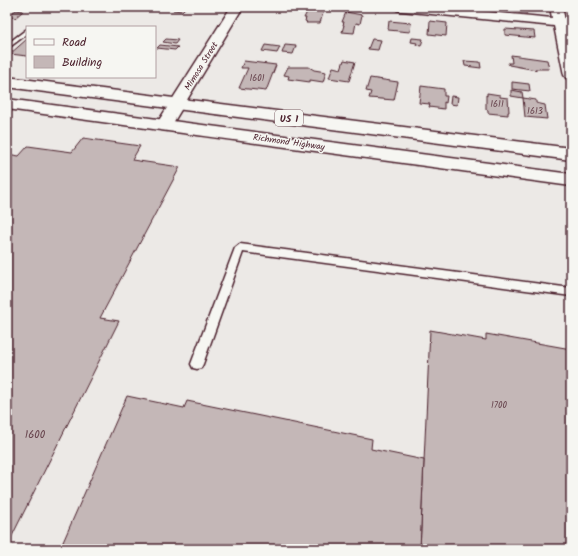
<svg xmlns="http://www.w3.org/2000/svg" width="578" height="556" viewBox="0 0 578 556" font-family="Kalam,sans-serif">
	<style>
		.building { fill: #c4b7b7; stroke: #4a1f2b }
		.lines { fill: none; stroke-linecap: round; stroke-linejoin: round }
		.service-casing { stroke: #4a1f2b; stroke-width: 3 }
		.minor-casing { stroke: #4a1f2b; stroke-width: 3 }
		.primary-casing { stroke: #4a1f2b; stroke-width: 3 }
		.service { fill: #f6f6f2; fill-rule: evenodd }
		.minor { fill: #f6f6f2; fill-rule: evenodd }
		.primary { fill: #f6f6f2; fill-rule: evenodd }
		.labels { text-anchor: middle; stroke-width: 3; stroke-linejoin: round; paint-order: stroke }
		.far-street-label { font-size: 9px; fill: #4a1f2b; stroke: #f6f6f2 }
		.number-label { font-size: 9px; fill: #68454e }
		.shield { fill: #f6f6f2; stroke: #7e6067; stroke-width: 1 }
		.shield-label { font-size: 10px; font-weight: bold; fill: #4a1f2b }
		.near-number-label { font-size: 11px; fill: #68454e }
	</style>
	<rect width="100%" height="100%" fill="#ece9e6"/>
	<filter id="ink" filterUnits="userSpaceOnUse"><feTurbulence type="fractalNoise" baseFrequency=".025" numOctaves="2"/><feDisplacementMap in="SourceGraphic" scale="8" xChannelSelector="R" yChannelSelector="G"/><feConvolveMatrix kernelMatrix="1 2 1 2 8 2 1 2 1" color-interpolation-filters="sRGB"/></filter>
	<g filter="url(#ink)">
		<!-- building -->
		<g class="building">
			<polygon points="173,7 186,7 182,11 173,10 175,7"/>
			<polygon points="484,7 528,7 528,10 527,10 527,13 518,12 518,9 503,7 504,10 485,8"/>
			<polygon points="309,8 324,10 320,23 306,23 307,22 305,21 306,18 304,18"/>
			<polygon points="16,10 23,11 15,18 8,16"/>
			<polygon points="346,12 362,15 360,24 356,23 354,33 342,32 344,25 343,25 344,22 342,22"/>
			<polygon points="389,21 411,23 410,32 388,30"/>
			<polygon points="430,21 447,23 446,36 429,34"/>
			<polygon points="505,29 534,31 535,38 505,35"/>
			<polygon points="412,38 423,39 421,46 416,45 417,43 411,42"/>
			<polygon points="27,39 27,56 10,54"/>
			<polygon points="166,39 178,40 175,44 163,42"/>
			<polygon points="372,39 381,40 378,50 368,49"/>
			<polygon points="160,45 178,47 175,50 157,48"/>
			<polygon points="265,45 280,47 277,53 262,51"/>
			<polygon points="285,45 296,46 293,54 282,53"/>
			<polygon points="511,55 547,60 549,69 535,69 536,70 509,65 508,63 512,63"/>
			<polygon points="344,60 355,62 349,81 329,78 333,67 341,69"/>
			<polygon points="244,61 276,65 266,91 239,88 248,68 241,68"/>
			<polygon points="464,61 480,62 481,68 465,66"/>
			<polygon points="288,67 309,67 314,70 326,72 323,82 310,80 310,82 288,79 289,76 284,75"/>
			<polygon points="370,78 398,82 394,100 369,98 371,92 366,91"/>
			<polygon points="512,82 529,84 530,91 512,89"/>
			<polygon points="421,86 444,89 444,96 447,96 446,103 444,102 444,109 429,107 430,104 419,103"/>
			<polygon points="511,90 522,92 523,98 511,96"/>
			<polygon points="487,93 500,95 500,97 508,98 509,112 508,112 508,115 488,113 488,110 486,109 486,95 487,96"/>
			<polygon points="451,96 458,97 457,105 450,104"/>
			<polygon points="523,98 536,100 536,103 545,105 547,119 525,117"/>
			<polygon points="83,138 140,146 132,160 180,167 100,318 119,321 7,546 7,154 19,156 28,146 72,152"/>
			<polygon points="430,330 486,340 486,334 571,349 571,549 420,549"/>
			<polygon points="127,396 184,408 187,401 372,439 371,449 424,460 420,549 60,549"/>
		</g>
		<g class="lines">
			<defs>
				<g id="service">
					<polygon points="27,29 27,34 7,49 7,44"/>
					<polygon points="240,244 571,288 571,296 243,252 203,364 201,368 197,369 193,368 191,364 235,248"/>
				</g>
				<g id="minor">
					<polygon points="231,7 243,7 170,128 164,130 158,128 156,125"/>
					<polygon points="395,7 438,7 552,18 550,7 562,7 565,20 571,20 571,28 567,27 571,45 571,79 566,78 564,75 554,26 401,11 397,10"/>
				</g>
				<g id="primary">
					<polygon points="7,77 571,148 571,160 7,87"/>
					<polygon points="7,99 571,174 571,186 7,109"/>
				</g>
			</defs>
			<!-- service casing -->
			<use href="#service" class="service-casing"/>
			<!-- minor casing -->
			<use href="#minor" class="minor-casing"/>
			<!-- primary casing -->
			<use href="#primary" class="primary-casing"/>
			<!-- service -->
			<use href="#service" class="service"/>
			<!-- minor -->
			<use href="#minor" class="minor"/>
			<!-- primary -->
			<use href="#primary" class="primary"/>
		</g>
	</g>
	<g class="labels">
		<!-- far-street labels -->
		<g class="far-street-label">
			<text transform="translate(201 66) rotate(-58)" y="3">Mimosa Street</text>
			<text transform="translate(289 142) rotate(8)" y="3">Richmond Highway</text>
		</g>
		<!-- number labels -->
		<g class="number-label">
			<text x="257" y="81">1601</text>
			<text x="497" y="107">1611</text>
			<text x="535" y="114">1613</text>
			<text x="499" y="408">1700</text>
		</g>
		<!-- shield labels -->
		<rect class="shield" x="275" y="110" width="28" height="16" rx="3"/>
		<g class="shield-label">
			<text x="289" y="122">US 1</text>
		</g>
		<!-- near-number labels -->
		<g class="near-number-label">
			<text x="35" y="438">1600</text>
		</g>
	</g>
	<!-- margin -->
	<rect width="578" height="556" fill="none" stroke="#f6f6f2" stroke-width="24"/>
	<rect x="12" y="12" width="554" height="532" fill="none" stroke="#4a1f2b" stroke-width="1.5" filter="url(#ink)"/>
	<!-- legend -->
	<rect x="26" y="26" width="130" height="52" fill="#f6f6f2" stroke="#b1a0a2"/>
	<rect x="34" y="39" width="20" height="6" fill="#f6f6f2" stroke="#b1a0a2"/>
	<text x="62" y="46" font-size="12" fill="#4a1f2b">Road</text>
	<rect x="34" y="56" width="20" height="12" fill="#c4b7b7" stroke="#b1a0a2"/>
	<text x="62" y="66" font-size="12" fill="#4a1f2b">Building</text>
</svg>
